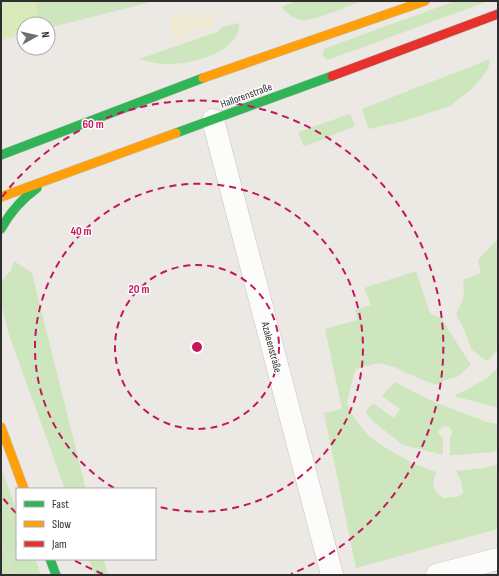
<svg xmlns="http://www.w3.org/2000/svg" width="499" height="576" viewBox="0 0 499 576" font-family="'Sofia Sans Condensed',sans-serif">
	<style>
		.green { fill: #cee6be }
		.sand { fill: #f0ead3 }
		.pitch { fill: #d9eabb }
		.lines { fill: none; stroke-linecap: round; stroke-linejoin: round }
		.street-casing { stroke: #c5c4c5; stroke-width: 23 }
		.fast-casing { stroke: #c5c4c5; stroke-width: 10 }
		.slow-casing { stroke: #c5c4c5; stroke-width: 10 }
		.jam-casing { stroke: #c5c4c5; stroke-width: 10 }
		.street { stroke: #fcfcfb; stroke-width: 22 }
		.fast { stroke: #30b455; stroke-width: 9 }
		.slow { stroke: #ff9f0a; stroke-width: 9 }
		.jam { stroke: #e5322d; stroke-width: 9 }
		.tram { stroke: #dfdfe1; stroke-width: 1 }
		.ring { fill: none; stroke: #c2185b; stroke-width: 2; stroke-dasharray: 7 5 }
		.labels { text-anchor: middle; stroke-width: 3; stroke-linejoin: round; paint-order: stroke }
		.street-label { font-size: 11px; fill: #2e2e2e; stroke: #fff }
		.centre { fill: #c2185b; stroke: #fff; stroke-width: 2 }
		.ring-label { font-size: 12px; text-anchor: middle; font-weight: bold; fill: #c2185b; stroke: #fff; stroke-width: 3; stroke-linejoin: round; paint-order: stroke }
	</style>
	<rect width="100%" height="100%" fill="#ece8e4"/>
	<!-- green -->
	<g class="green">
		<polygon points="1,1 155,1 48,28 48,24 24,24 24,34 1,40"/>
		<path d="M296 1H362C348 6 315 21 302 20 293 19 287 13 281 7Z"/>
		<polygon points="455,1 489,1 330,59 327,60 323,56 323,50 326,48"/>
		<path d="M239 23C239 25 239 29 238 32 230 55 188 65 166 64 157 64 147 61 139 59L217 32 220 30 221 27Z"/>
		<polygon points="490,59 488,69 475,86 450,106 404,121 369,129 362,109"/>
		<polygon points="350,114 355,126 304,147 298,132"/>
		<path d="M498 239V349L487 361 472 350 463 327 456 314C464 299 465 295 463 280L481 273 478 260Z"/>
		<polygon points="14,261 32,273 86,489 65,489 9,335 1,303 1,282 4,278 11,270"/>
		<polygon points="416,271 430,313 441,318 471,365 457,377 448,379 436,385 416,377 394,367 379,363 356,369 351,385 347,403 354,418 369,436 386,448 412,463 436,472 433,483 436,492 443,498 457,497 463,493 461,481 456,471 485,468 498,464 498,529 356,568 324,413 342,409 325,329 357,320 355,310 371,305 364,288"/>
		<polygon points="498,367 498,408 454,396 473,386 490,376"/>
		<polygon points="395,382 432,401 490,423 498,424 498,449 493,452 456,455 450,455 450,437 453,432 448,426 442,427 438,432 443,439 443,455 403,445 375,423 365,412 373,403 394,418 400,409 382,396"/>
		<polygon points="1,468 17,511 17,559 35,559 41,575 1,575"/>
		<polygon points="89,559 104,559 108,575 94,575"/>
	</g>
	<!-- sand -->
	<polygon class="sand" points="193,12 193,17 212,13 213,28 201,32 200,26 189,29 188,37 173,40 170,17"/>
	<!-- pitch -->
	<polygon class="pitch" points="1,1 36,1 38,24 24,24 24,34 1,40"/>
	<g class="lines">
		<defs>
			<g id="street">
				<polyline points="213,120 332,575"/>
				<polyline points="437,575 498,559"/>
			</g>
			<g id="fast">
				<polyline points="176,133 332,76"/>
				<polyline points="1,155 203,78"/>
				<path d="M1 229C10 212 22 199 37 188"/>
				<polyline points="50,559 56,575"/>
			</g>
			<g id="slow">
				<polyline points="203,78 425,1"/>
				<polyline points="1,197 176,133"/>
				<polyline points="1,427 24,489"/>
			</g>
			<polyline id="jam" points="332,76 498,14"/>
		</defs>
		<!-- street casing -->
		<use href="#street" class="street-casing"/>
		<!-- fast casing -->
		<use href="#fast" class="fast-casing"/>
		<!-- slow casing -->
		<use href="#slow" class="slow-casing"/>
		<!-- jam casing -->
		<use href="#jam" class="jam-casing"/>
		<!-- street -->
		<use href="#street" class="street"/>
		<!-- fast -->
		<use href="#fast" class="fast"/>
		<!-- slow -->
		<use href="#slow" class="slow"/>
		<!-- jam -->
		<use href="#jam" class="jam"/>
		<!-- tram -->
		<polyline class="tram" points="1,539 14,575"/>
	</g>
	<!-- distance rings -->
	<g class="ring">
		<circle cx="197" cy="347" r="82"/>
		<path d="M114 488A164 164 0 1 1 156 506"/>
		<path d="M103 574A246 246 0 0 1 74 560M16 513A246 246 0 0 1 2 497M2 197A246 246 0 1 1 291 574"/>
	</g>
	<g class="labels">
		<!-- street labels -->
		<g class="street-label">
			<text transform="translate(246 95) rotate(-20)" y="4">Hallorenstraße</text>
			<text transform="translate(272 347) rotate(75)" y="4">Azaleenstraße</text>
		</g>
	</g>
	<circle cx="197" cy="347" r="6" class="centre"/>
	<g class="ring-label">
		<text x="93" y="128">60 m</text>
		<text x="81" y="235">40 m</text>
		<text x="139" y="293">20 m</text>
	</g>
	<!-- border -->
	<rect width="499" height="576" fill="none" stroke="#2e2e2e" stroke-width="4"/>
	<!-- legend -->
	<rect x="16" y="488" width="140" height="72" fill="#ffffff" stroke="#ababab"/>
	<rect x="24" y="501" width="20" height="6" fill="#30b455" stroke="#ababab"/>
	<text x="52" y="508" font-size="12" fill="#2e2e2e">Fast</text>
	<rect x="24" y="521" width="20" height="6" fill="#ff9f0a" stroke="#ababab"/>
	<text x="52" y="528" font-size="12" fill="#2e2e2e">Slow</text>
	<rect x="24" y="541" width="20" height="6" fill="#e5322d" stroke="#ababab"/>
	<text x="52" y="548" font-size="12" fill="#2e2e2e">Jam</text>
	<!-- north arrow -->
	<g transform="translate(36 36) rotate(82)"><circle r="19" fill="#ffffff" stroke="#ababab"/>
	<path d="M0-3L7 15L0 10L-7 15Z" fill="#706f6e"/>
	<text y="-6" font-size="11" font-weight="bold" text-anchor="middle" fill="#2e2e2e">N</text>
	</g>
</svg>
